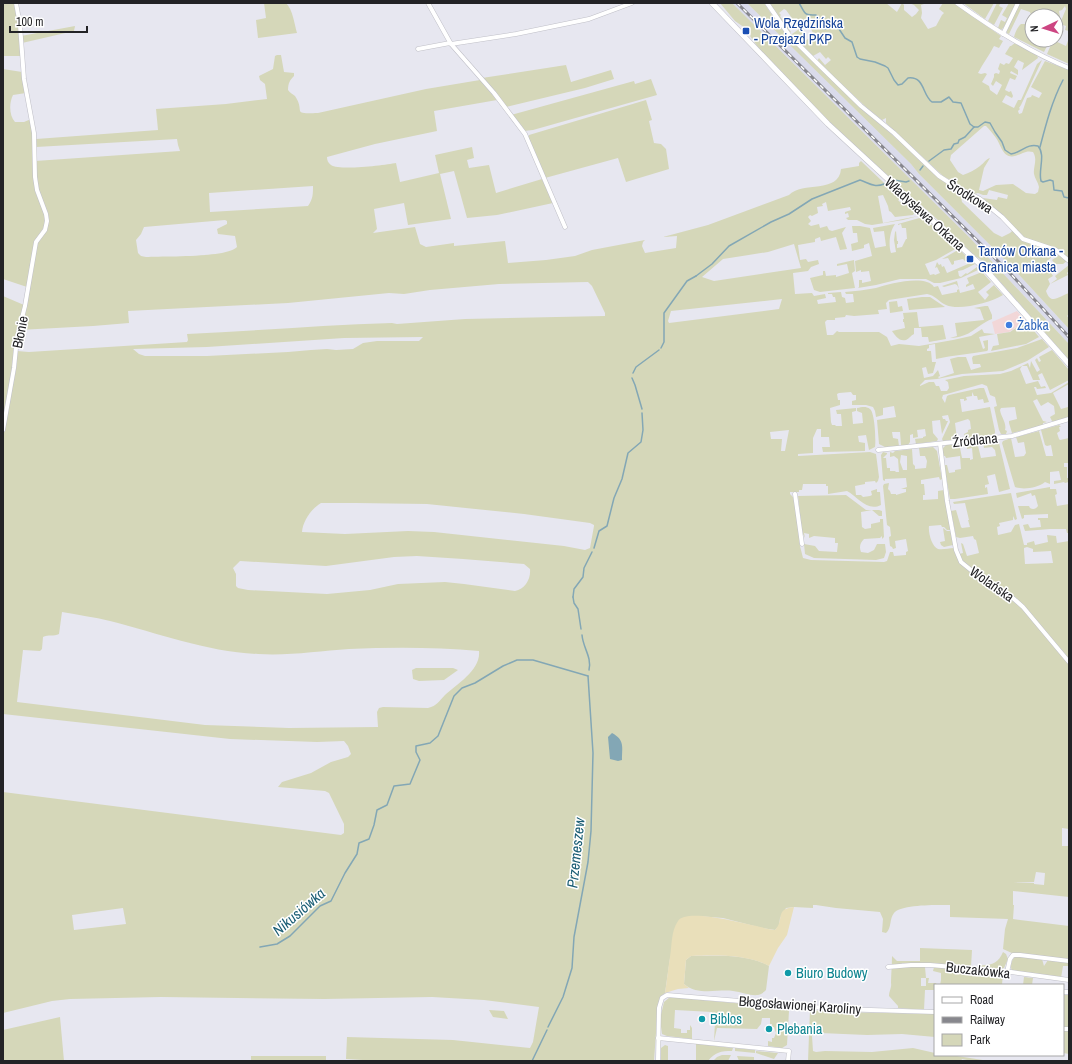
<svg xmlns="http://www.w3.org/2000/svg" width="1072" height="1064" viewBox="0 0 1072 1064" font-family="'Archivo Narrow',sans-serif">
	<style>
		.commercial { fill: #f2d7d8 }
		.built { fill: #dadbeb }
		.green { fill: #d5d7b9; fill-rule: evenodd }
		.sand { fill: #e9dfba }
		.water { fill: #83a7b5 }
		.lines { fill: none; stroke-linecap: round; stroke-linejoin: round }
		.stream { stroke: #83a7b5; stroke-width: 1.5 }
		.minor-casing { stroke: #c0c0c8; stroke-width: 5 }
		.tertiary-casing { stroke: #c0c0c8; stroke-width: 6 }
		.minor { stroke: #fff; stroke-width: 4 }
		.tertiary { stroke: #fff; stroke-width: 5 }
		.rail-casing { stroke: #87878d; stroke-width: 3 }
		.rail { stroke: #fff; stroke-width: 1.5; stroke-dasharray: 4.5; stroke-linecap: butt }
		.transit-dot { fill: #1a4fb4; stroke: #fff; stroke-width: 1.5 }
		.shop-dot { fill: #3f7fe0; stroke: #fff; stroke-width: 1.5 }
		.culture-dot { fill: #0f9aa8; stroke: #fff; stroke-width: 1.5 }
		.labels { text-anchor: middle; stroke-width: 3; stroke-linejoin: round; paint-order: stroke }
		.transit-label { font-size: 14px; fill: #164399; stroke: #fff; text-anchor: start }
		.street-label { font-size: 14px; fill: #232326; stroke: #fff }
		.shop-label { font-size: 14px; fill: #366cbe; stroke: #fff; text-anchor: start }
		.culture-label { font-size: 14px; fill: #0d838f; stroke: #fff; text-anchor: start }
		.water-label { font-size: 15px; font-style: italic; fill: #1a5d74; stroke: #fff }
	</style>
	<rect width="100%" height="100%" fill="#e7e7f0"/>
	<!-- commercial -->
	<polygon class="commercial" points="1017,311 1026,321 1009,332 995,334 992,322"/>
	<!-- built -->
	<polygon class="built" points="732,3 747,3 911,164 919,174 1009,264 1069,329 1069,344 970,238"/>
	<!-- green -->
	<g class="green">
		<polygon points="3,3 14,3 19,30 21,56 3,56"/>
		<path d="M264 3H286C293 10 294 23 297 33L258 38 256 20 266 18Z"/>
		<polygon points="720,3 732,3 970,238 1069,344 1069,360 980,259 975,256 947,230 948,229 920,204 918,204 826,119 760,50 750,36 751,35 747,31 748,30 735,21"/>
		<path d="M747 3H764L780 27 787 35 872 117 903 144 936 176 950 186 968 194 965 195 961 197 962 202 994 233 1002 237 1010 233 1013 230 1026 242 1055 250 1057 253 1047 261 1051 267 1049 269 1053 276 1048 279 1050 284 1057 279 1055 276 1069 265V271L1067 273 1068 275 1050 284 1046 291C1051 306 1059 296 1069 293V314L1067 316 1069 318V329L1009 264 919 174 911 164Z"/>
		<path d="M769 3H886L897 12 902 3 904 5V10L912 17 916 14 919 10 914 5 909 3H927L921 5 922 13 921 18 928 29 936 26 942 15 944 13 939 9 943 3H954L1001 36 999 39 1003 41 999 48 994 46C989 56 983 63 978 73L981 74 985 73 987 74 982 82 989 86 990 90 997 95 1002 85 996 81 993 86 991 84 994 77V74L996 73 999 74 1000 71 998 69 1000 63 1004 65 1006 63 1009 64 1013 58 1005 54 1010 46H1011L1015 43 1037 55 1038 58 1022 70 1024 63 1018 60 1014 67 1018 70V75L1011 71 1010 73 1017 76 1015 80 1010 78 1005 90 1009 92 1011 91 1013 96 1012 98 1006 95 1002 102 1014 108 1018 100H1021L1037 64 1042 60 1021 105 1019 108 1020 109 1018 111 1019 114 1022 113 1027 98 1031 97 1032 95 1039 98 1042 93 1031 87 1045 61 1069 70V259L1065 255 1024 238 983 198 997 200 998 197 1007 199 1008 195 989 190 987 195H983L978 193 974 194 943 176 886 123V118L882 120 867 108 817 61 819 58 825 65 831 60 828 57 826 59 820 52 813 56 792 34 805 25 802 22 797 25 786 10 784 9 779 13 781 15 780 16 791 32H790ZM806 27 811 29 814 35 805 41 801 37 804 34 801 30ZM984 126H986C990 130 993 134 996 138 1001 145 1003 159 1015 156 1022 154 1026 150 1033 152 1038 160 1033 166 1034 174 1035 179 1038 182 1039 187L1038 192 1035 194 1026 193 1013 184 996 185 983 191 979 190 984 168 990 158C986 159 984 163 980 166 975 170 969 173 963 175L958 172 950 160 951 155Z"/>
		<polygon points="963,3 994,3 985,19"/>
		<polygon points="997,3 1000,4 999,6 1003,8 994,25 988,21"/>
		<polygon points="1009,3 1016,3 1004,27 1001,30 998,28 1001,20 1005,22 1007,18 1002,15"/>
		<path d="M1019 3H1069V31L1065 30 1066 26 1060 24 1058 28 1066 9 1065 6 1062 10 1059 11 1060 17 1056 27V16H1032L1031 35 1032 40H1039V42L1041 43 1043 41 1046 42 1047 40H1050L1044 52 1014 37C1015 33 1018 26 1021 24H1025L1028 18 1029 19 1031 15 1030 12 1021 9 1009 34 1007 33V30Z"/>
		<polygon points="75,26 74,31 22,43 21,36"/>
		<polygon points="1069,38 1069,64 1047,54 1053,40 1066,46"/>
		<path d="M277 55H281L284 72 294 73V76C290 80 288 83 288 90 290 93 293 94 295 96 306 112 290 114 318 113L426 89 480 80 497 100 434 111 437 131 375 144 327 157C327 160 328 163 331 165 340 171 385 165 396 163L400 182 439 173 435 155 472 147 474 158 467 160 469 168 489 165 496 193 542 179 553 203 497 215 467 218 454 171 440 174 451 219 408 225 404 203 374 209 377 229 373 233 415 227 420 244 426 247 454 243V246L505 241 508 263 546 260 575 256 592 250 645 240 643 242 642 246 645 253 676 248 677 236 663 237 708 225 789 195C802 181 839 194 841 169L859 166V163L861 161 901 199 898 200 900 202H902L904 200 916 211 913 215 895 217 891 212 889 211 888 206 883 195 878 196 883 223 918 216 903 220 872 225 865 224 857 220H848L846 218 849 217 848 213 845 214V212L851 210 850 207 828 211 826 202 822 204 823 206 817 207 818 213 812 216 810 215 808 217 811 221 808 224 811 226 819 224 820 228 827 226 829 230 832 231 846 227 842 233 847 249 840 250 836 237 821 241 820 237 815 239V242L798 245 800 260 806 259 808 262 818 260 819 264 811 267 808 271 793 273 795 294 812 293 814 296 825 294 826 298 817 300 818 304 836 302 835 297H833L832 294H828V293L841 292 842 297 845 298 846 303 854 302 853 294H846L845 292C855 291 866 290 876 288 888 284 926 274 934 287L938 286 942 295 957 292V290L959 289 957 285 955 284 944 287 942 286 957 281 960 293 975 289 973 284 966 287V285L969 283 967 278 982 272 991 282 978 292 985 300 989 295 986 292 994 285 1003 295C990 303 959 311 946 305 939 302 935 295 927 294L889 300 886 303 887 309 878 310 879 314 854 316 846 315 845 317 835 318V320H827L825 322 827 335H833L837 331 839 332H879L887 337 891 346 899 344 919 346 953 340 971 336 982 329 984 333 995 334 979 337 983 349 985 348 983 341 988 340V350L987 351C970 354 953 355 936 359L935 344 929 345V348L927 349V351H931L932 362H936L933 373 928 374 926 367 922 368 924 378 933 376 938 370 940 376 938 377 939 378 954 373 950 359 958 357H966L971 370 981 367 980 364H973L972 358 973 356 1017 348 1042 339 1049 347 1027 361 1003 371 962 374 937 379 925 380 920 385V386L929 382H934L936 386H939L941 391H947L949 388 948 382 945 380 964 376 1000 374 1011 371 1028 363 1030 368 1031 361 1037 372 1040 370 1035 360 1037 358 1039 362 1041 361 1039 357 1052 350 1069 370V380L1050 390 1042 373 1038 375 1040 380H1033L1027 366H1022L1020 369 1026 384 1038 381 1041 387 1045 386 1046 388 1037 389 1036 387H1034L1037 395 1051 393 1069 382V384L1053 393 1061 409 1068 407 1069 411 1068 417 1054 422 1052 421 1050 417 1055 414 1054 406 1048 402 1041 406 1037 399 1033 401 1043 421 1047 422 1043 423V425L1012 433 1009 423V421L1017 419 1015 407 1001 408 1000 410C1001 417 1007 423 1005 430L1007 431 1006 434H1001L999 430 994 407 997 406 995 397 990 395 987 386 982 384 947 394 943 395 942 398 945 403 947 396 949 395 980 388H984L989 402 984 403 983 399 978 400 977 396H974L972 392V396L966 397 967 400 964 401V399H960L962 412 990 407 995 431V433L993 435 966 438 964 434 968 432V430L971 429 970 421 968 419 955 423 957 439 943 441 942 439 950 422 948 415 942 416 943 419H945L946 421H948L942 434 940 420 932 421 933 433 938 439 937 441 916 444 915 439 923 438V437L926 436 925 429 917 430 918 437 913 438V434L910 435V442L908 445H901L900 432H892L893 438 898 439 899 446 885 447 879 444 877 420 896 417 894 406 883 408V415L876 417 875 411 873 407 866 405H852V401L856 400V395H853L851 392 839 393 837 394 838 400H840V405L830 408 831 422 832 425H835L836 426H842L841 414H837L836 410 856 408V411L852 412 853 424 863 423 862 413 857 411V408C862 407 866 406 870 409 875 413 876 441 875 447L869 450 866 435 858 436 859 442 865 443V451L823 452 822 447H830L829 437H821V429H817L813 438V453L798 454V456L870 452 876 454 879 477 878 481 876 483 875 481 865 482V484L855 486 856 495H861L863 497 870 496 872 495 871 491 877 489V492H880L881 505C867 512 858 497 847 491L828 494V486H826V484H803L802 490H799V492H790V494L795 499 800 546 803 558 811 560 884 562 887 561 890 552H893L894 556 906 555V552L908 551 906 539 895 541 896 548 893 549 892 547 890 546 889 537 891 536 890 527 887 525 883 486 884 484 889 483 888 489 890 491 891 494H896V495L906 492V489H901L907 487 906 478 885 479V481L883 480 881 455 883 452 887 453V454L883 458H886L887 468H890V471H895L896 472H899L898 459 894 456 890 457V452L893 453 895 451 912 449 913 464 915 466V469L926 468 927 461 925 456H920L919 448 933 447 937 451 942 479 940 480 939 477 921 480V484H924L925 495H923V500L938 499V491L944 490 951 530H947L944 527H942L941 525 929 526C928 533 932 547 938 549 943 550 949 548 954 548 957 573 1005 593 1023 609L1069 665V829L1062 828V846H1069V897L1013 891V905H1014L1013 919 1069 926V960L1014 954 1003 949 1005 929 1008 919 950 917V905C938 905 901 904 894 913 889 919 892 928 886 933L882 932 883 919 880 912 836 908 816 905H813V908L794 907 786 908 780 918 779 926 775 930 762 928 723 918 698 916 670 958 665 993 660 997 658 1005 654 1061H379L346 1059 347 1037 453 1040 530 1048 533 1042 539 1007 484 1000 432 997 324 999 161 997 70 999 52 1001 3 1013V792L341 835 344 833V824L329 793 325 791 278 787 282 782 311 773 331 762 348 757 351 754 348 746 344 741 317 742 230 739 3 714V437L16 369 17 351 29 352 187 342 188 340 187 334C255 331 324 325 392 323L397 324 465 319 605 316V313L592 286 588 282 499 284 430 290 404 294 389 293 288 303 128 311 129 323 93 326 19 330 37 244 47 223 39 192 35 161 180 151 178 145 177 139 36 147V139L158 130 156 109 226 104 267 99 265 84 260 80 259 76 273 69 275 56ZM313 186C313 194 313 199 308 206L210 212 209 193ZM225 220 227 221V224L217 229 218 234 235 236 237 247C227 258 163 256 146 257L141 256 138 253 136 240 141 234 144 227ZM794 244 801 268 714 281 702 277 723 259 768 252ZM782 299 779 309 669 323 668 321 671 311ZM423 337 419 341H377L363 343 353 349 336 350 327 349 311 350 288 352 207 356H145L139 354 133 349 207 347 344 338ZM789 430 785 451H781L782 439H771L770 432ZM901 455 907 456V470H903L900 462ZM321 503H356L427 504 524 514 590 523 594 525V526L590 548 585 550 564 546 434 532 408 531 345 534 302 532C303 521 311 509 321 503ZM417 556 463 559 524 564 530 569C531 579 525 589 515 591L464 584 445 582 398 584 370 590 327 594 248 590 238 588 236 586V574L233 568 240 561 326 566 394 557ZM62 612C78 615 94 617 110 621 158 633 207 652 258 654 288 656 319 651 349 649 392 647 436 647 479 651 481 670 457 684 445 695 439 701 437 706 428 708L383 707 379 708 377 712 378 727 289 728 205 725 17 702 23 650 40 651 42 649 43 637C48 634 54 637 59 634ZM1036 872 1045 873 1044 885 1034 884V883L1013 882H1034ZM123 908 126 924 74 930 72 915Z"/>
		<polygon points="566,65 571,82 611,70 614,79 585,88 506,107 482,78"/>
		<path d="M3 69 22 72 26 93 13 95C9 103 9 115 15 122H24L31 119 33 130 34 180 36 194 43 208 45 218 44 227 35 241 27 287 3 279Z"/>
		<path d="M651 79 657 95 533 130 524 131 511 115C552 104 593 92 634 81L635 84Z"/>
		<polygon points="646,100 652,120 649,121 654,143 661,144 666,149 669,169 626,182 618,158 545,178 528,138 529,135"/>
		<path d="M923 217 957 248 936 260 925 264 930 275 934 274 935 275 940 273 937 267 935 268 937 262 939 265 941 264 942 267 944 266 947 273 968 264 963 259 954 261V264L952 265 948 258 942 259 958 250H960L969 259 968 260 975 264 963 270 958 271 959 276 961 277 966 273 967 274 977 267 978 270 961 278 940 283H934L926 279H900L876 285 858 288 859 287V280H862V283L871 281 869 271 861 272V270L856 272 855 261 872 256 869 243 864 245V248L852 251 851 244 858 242 857 233H853L852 226H860L870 228 875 248 886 246 884 231 874 232 873 228 895 224C890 231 888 244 891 253L896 252 894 240 895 232 896 231 897 241H898V244H897V248L902 247 906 239H907L906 228H902L901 224 898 225V224Z"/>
		<polygon points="1059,255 1067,261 1063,264 1055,264 1052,260"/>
		<polygon points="854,260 855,271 852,273 855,288 820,292 814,290 810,278 823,275 823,271 825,271 826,276 836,275 836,277 849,273 847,264 837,266 837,264"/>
		<polygon points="3,296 24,305 16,337 14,339 16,342 13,370 3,425"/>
		<polygon points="922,297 930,297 945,307 909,310 907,299"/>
		<polygon points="897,301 898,307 902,306 903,311 890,313 889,302"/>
		<path d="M985 306H988L992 315V319C975 326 972 337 950 338L957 336 955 323 984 320 980 309 974 308Z"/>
		<path d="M917 312 919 327 943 325 946 339 929 342 928 337H922L921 328H914V334C911 335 909 339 906 340 899 342 895 335 892 331L905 328 904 322H903V319H904L903 313Z"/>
		<polygon points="1026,321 1039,337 1026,344 991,351 993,346 999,345 997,334 1010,332"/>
		<path d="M1059 425 1061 427H1059L1060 431 1057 433 1059 439 1060 440 1069 438V463H1064V467H1067V478H1069V482L1065 483 1064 482 1054 484V481L1061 480 1059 471 1050 472V484L1045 482C1038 488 1023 490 1015 487L1002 443 1003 441 1011 438 1015 457 1024 456 1026 453 1024 442 1018 443 1016 437 1039 431 1046 456H1053L1051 445 1047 446 1045 445 1041 430Z"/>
		<polygon points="995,440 999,443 1010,489 999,492 995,474 987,476 989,484 985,485 985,488 987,487 988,494 955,499 950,499 944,465 947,465 949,473 955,472 955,470 961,469 960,456 946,458 945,456 943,456 943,448 946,445 961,444 961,448 960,448 962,458 970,458 970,460 973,459 972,448 967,449 967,443 977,442 981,458 996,456 995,450 992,447 984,448 983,441"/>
		<path d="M1050 487V489H1056L1057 494 1055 495 1057 506 1069 504V533H1067L1066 529H1050L1025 531 1023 525 1028 524 1030 528 1041 527 1040 520H1038V518H1048V514L1024 515V518L1022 519 1018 506H1029L1030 508C1033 510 1036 509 1038 506L1035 495 1032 496 1031 493 1017 498 1016 493Z"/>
		<path d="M1011 493 1017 519 1015 520 1013 516V520L999 523 1000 526 997 527 998 535 1011 532 1015 525 1019 524 1024 545H1027V543L1034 541 1035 545 1048 542 1047 535 1056 536 1057 543 1069 541V660L1030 614 964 564 959 554 963 553 961 543 963 544 967 556 979 553 976 540 974 539 973 536 960 538 956 537 951 511 956 510 961 527 962 528 970 527 968 520H969L965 503 954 504 953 502ZM1027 547 1033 549V552L1051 551 1053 563 1025 564 1024 550V548Z"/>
		<path d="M846 495 866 510H879L882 511V516H879L872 510 861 512 862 527 865 529 871 528V524L880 522V519H883L884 537 882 539V536L880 538 864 539C860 543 859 547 861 552L868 553 874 550 877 544H885L886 552 884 558 876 560 814 558 805 554 804 544 815 546 819 551 837 552 838 543H835V538L814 536 809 538V534L804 533 805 538 802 532 798 496Z"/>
		<polygon points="943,528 947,531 951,531 953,545 944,547 941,545 940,542 945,541"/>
		<polygon points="416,668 453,668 458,670 444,680 419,681 413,679 412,670"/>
		<path d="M920 948 972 950 971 967 924 963H902V965L927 966V967H925L926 978H921V986H926V978H929L928 983H936L937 985H935V990H925L924 1010 898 1008V1006L889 996C889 991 892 987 891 983 891 975 892 965 892 956L897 961H920Z"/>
		<path d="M1003 952 1006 954 1008 959 1004 968 998 969 979 968 978 965C990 966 998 964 1003 952Z"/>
		<path d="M691 956C716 956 746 953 769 966L766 990C764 992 762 994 758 995 750 996 742 992 733 991 717 989 698 996 684 984L686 960Z"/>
		<path d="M1021 956 1042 959 1044 966 1048 960 1069 963V966H1063L1061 978 1012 971C1010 967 1011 960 1015 957Z"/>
		<polygon points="934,967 935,967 1003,973 1002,985 940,985 941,980 941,973 933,971"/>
		<polygon points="1024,977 1033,978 1032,985 1023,985"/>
		<polygon points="1063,993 1065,995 1069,995 1069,1028 1063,1027"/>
		<polygon points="670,997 787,1008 789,1011 787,1045 782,1048 768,1046 768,1041 772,1042 772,1038 774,1038 776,1033 774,1027 772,1027 772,1024 770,1024 770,1018 762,1018 761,1024 757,1029 717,1028 714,1041 715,1022 712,1021 712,1012 675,1010 674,1028 681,1029 681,1033 687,1033 687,1030 690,1030 690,1025 692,1028 692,1039 667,1036 662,1034 660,1019 664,1002"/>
		<polygon points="489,1010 504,1011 508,1019 493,1017"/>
		<polygon points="810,1010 838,1012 935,1014 935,1037 902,1034 867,1035 820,1033 815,1034 812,1036 813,1051 816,1052 825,1051 872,1052 913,1048 935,1053 935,1055 951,1055 989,1061 972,1061 962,1059 961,1061 808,1061"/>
		<polygon points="60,1017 64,1061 3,1061 3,1030"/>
		<polygon points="1063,1030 1069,1031 1069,1054 1063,1053"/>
		<path d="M696 1043 699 1044 733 1048 732 1051C721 1051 715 1052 708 1061L696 1060Z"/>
		<polygon points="665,1045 668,1046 668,1061 661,1061 661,1048"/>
		<polygon points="735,1048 755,1050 755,1053 735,1051"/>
		<polygon points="756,1051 778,1053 774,1059 756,1053"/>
		<polygon points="722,1055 731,1055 728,1061 713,1061 717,1057"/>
		<rect x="251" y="1056" width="75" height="5"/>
		<polygon points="737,1056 754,1057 754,1061 739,1061"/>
	</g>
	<!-- sand -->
	<path class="sand" d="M794 907 787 935 778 948 769 966C747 954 715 955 691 956L686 960 684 984 689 988 678 989 665 993C667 981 668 969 670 957 672 945 671 931 678 921 687 906 759 928 775 930 785 920 774 909 794 907Z"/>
	<!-- water -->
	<path class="water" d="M612 733C625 740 622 747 622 760L618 761 610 759 608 737Z"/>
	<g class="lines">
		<!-- stream -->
		<g class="stream">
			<path d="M799 3C806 14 803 15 816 15 821 19 820 21 819 26L821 28 825 29 832 25 839 29 845 38 852 42 857 57 860 59 875 62 885 66 888 68 894 80 898 85 902 84 908 78C925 76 922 95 932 102H941L949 97 953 102 961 103 970 124 974 127"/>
			<path d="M974 127H978L985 122 990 123 995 132 1002 142 1005 150 1011 154C1021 153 1027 143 1038 146 1046 155 1038 170 1041 181L1043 182 1050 180 1053 181 1054 190 1062 191 1064 197 1069 198"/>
			<path d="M1040 147C1046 124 1052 101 1063 80"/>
			<polyline points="929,161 944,150 951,149 954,144 958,143 959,140 965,137 974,127"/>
			<polyline points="920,170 923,166"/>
			<polyline points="894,180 906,182 909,181"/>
			<path d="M696 276 712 264 729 246 771 222 789 214 812 199 860 180C869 183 874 188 884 184"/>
			<polyline points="661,348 664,342 664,313 687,281 696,276"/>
			<polyline points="633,373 636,367 659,350"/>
			<polyline points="632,378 635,385 642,409"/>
			<polyline points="594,548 599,531 607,526 614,498 622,479 628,453 641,442 643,430 642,413"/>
			<polyline points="573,597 574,589 583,577 584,568 592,552"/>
			<polyline points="573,597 574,603 578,609 581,629"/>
			<path d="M582 635C583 648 592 657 589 670"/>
			<polyline points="260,947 277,944 290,936 320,906 331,901 345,873 357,854 359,843 369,839 374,825 377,810 387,805 394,786 410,784 420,760 416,752 416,746 430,743 438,736 454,696 462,688 475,683 503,666 517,660 533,660 588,676"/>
			<polyline points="548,1027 563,997 572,968 574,937 588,862 591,831 593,753 588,676"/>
			<polyline points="532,1061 547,1030"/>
		</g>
		<defs>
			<g id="minor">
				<polyline points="428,3 451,44 494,93 525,134 565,227"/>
				<polyline points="767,3 789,35 818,64 861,106 894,133 939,176 956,187 980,199 1002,217 1023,239 1056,250 1069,261"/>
				<path d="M957 3C992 28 1029 52 1069 68"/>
				<polyline points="1003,34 1018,3"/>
				<polyline points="451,44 516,34 589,19 632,3"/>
				<polyline points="418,49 450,43"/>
				<polyline points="3,430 14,368 17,338 25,306 36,242 45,230 47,221 46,214 37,190 35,177 34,133 24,79 20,25 16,3"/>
				<polyline points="940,444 947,501 956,550 961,562 987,583 1014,599 1023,607 1069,662"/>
				<polyline points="878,450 1012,436 1069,419"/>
				<polyline points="795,494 802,544"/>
				<polyline points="888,967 911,965 930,965 1011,972 1069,980"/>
				<polyline points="1007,972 1010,959 1013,955 1020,955 1069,961"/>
				<polyline points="1063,992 1069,992"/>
				<polyline points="1063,1029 1069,1029"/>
				<polyline points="658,1038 789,1051 788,1061"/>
				<polyline points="658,1061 659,1008 662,998 667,995 838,1009 935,1012"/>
			</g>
			<polyline id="tertiary" points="712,3 828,124 984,268 1069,364"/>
		</defs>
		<!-- minor casing -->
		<use href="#minor" class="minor-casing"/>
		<!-- tertiary casing -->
		<use href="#tertiary" class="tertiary-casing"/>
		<!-- minor -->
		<use href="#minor" class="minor"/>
		<!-- tertiary -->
		<use href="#tertiary" class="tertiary"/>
		<defs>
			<polyline id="rail" points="737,3 1008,271 1069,337"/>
		</defs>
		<!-- rail casing -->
		<use href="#rail" class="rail-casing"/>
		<!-- rail -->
		<use href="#rail" class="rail"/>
	</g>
	<!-- markers -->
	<g class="transit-dot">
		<rect x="742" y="27" width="8" height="8" rx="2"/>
		<rect x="966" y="255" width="8" height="8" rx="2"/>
	</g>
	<circle class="shop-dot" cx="1009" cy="325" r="4"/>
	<g class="culture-dot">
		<circle cx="788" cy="973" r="4"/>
		<circle cx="702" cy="1019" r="4"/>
		<circle cx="769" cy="1029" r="4"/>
	</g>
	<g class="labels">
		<!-- transit labels -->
		<g class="transit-label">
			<text x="754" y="28">Wola Rzędzińska<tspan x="754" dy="16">- Przejazd PKP</tspan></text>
			<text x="978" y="256">Tarnów Orkana -<tspan x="978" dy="16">Granica miasta</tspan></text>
		</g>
		<!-- street labels -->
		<g class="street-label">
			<text transform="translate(970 196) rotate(32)" y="5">Środkowa</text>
			<text transform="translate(925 214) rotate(42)" y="5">Władysława Orkana</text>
			<text transform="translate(20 332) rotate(-79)" y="5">Błonie</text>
			<text transform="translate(975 440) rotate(-6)" y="5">Źródlana</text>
			<text transform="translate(992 584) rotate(35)" y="5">Wolańska</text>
			<text transform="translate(978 970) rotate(6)" y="5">Buczakówka</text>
			<text transform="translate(800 1005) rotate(4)" y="5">Błogosławionej Karoliny</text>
		</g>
		<!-- shop labels -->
		<g class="shop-label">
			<text x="1017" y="330">Żabka</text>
		</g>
		<!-- culture labels -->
		<g class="culture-label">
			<text x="796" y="978">Biuro Budowy</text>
			<text x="710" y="1024">Biblos</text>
			<text x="777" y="1034">Plebania</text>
		</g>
		<!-- water labels -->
		<g class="water-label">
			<text transform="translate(576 853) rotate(-84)" y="5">Przemeszew</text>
			<text transform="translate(299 912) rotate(-41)" y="5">Nikusiówka</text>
		</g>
	</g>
	<!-- border -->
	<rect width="1072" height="1064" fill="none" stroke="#232326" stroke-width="8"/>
	<!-- legend -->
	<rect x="934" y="984" width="130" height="72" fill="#ffffff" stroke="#a7a7a8"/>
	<rect x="942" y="997" width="20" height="6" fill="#ffffff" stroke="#a7a7a8"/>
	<text x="970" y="1004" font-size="12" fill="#232326">Road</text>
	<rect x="942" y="1017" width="20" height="6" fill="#87878d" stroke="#a7a7a8"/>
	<text x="970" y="1024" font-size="12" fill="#232326">Railway</text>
	<rect x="942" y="1034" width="20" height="12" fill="#d5d7b9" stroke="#a7a7a8"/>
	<text x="970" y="1044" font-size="12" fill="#232326">Park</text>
	<!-- north arrow -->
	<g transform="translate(1044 28) rotate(266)"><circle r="19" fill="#ffffff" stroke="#a7a7a8"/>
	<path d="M0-3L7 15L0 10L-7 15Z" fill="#cd4582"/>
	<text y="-6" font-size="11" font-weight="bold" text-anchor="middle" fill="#232326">N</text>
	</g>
	<!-- scale -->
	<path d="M10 26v6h77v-6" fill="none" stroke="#232326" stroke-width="2"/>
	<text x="16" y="26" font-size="12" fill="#232326" stroke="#ffffff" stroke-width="3" paint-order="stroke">100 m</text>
</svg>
